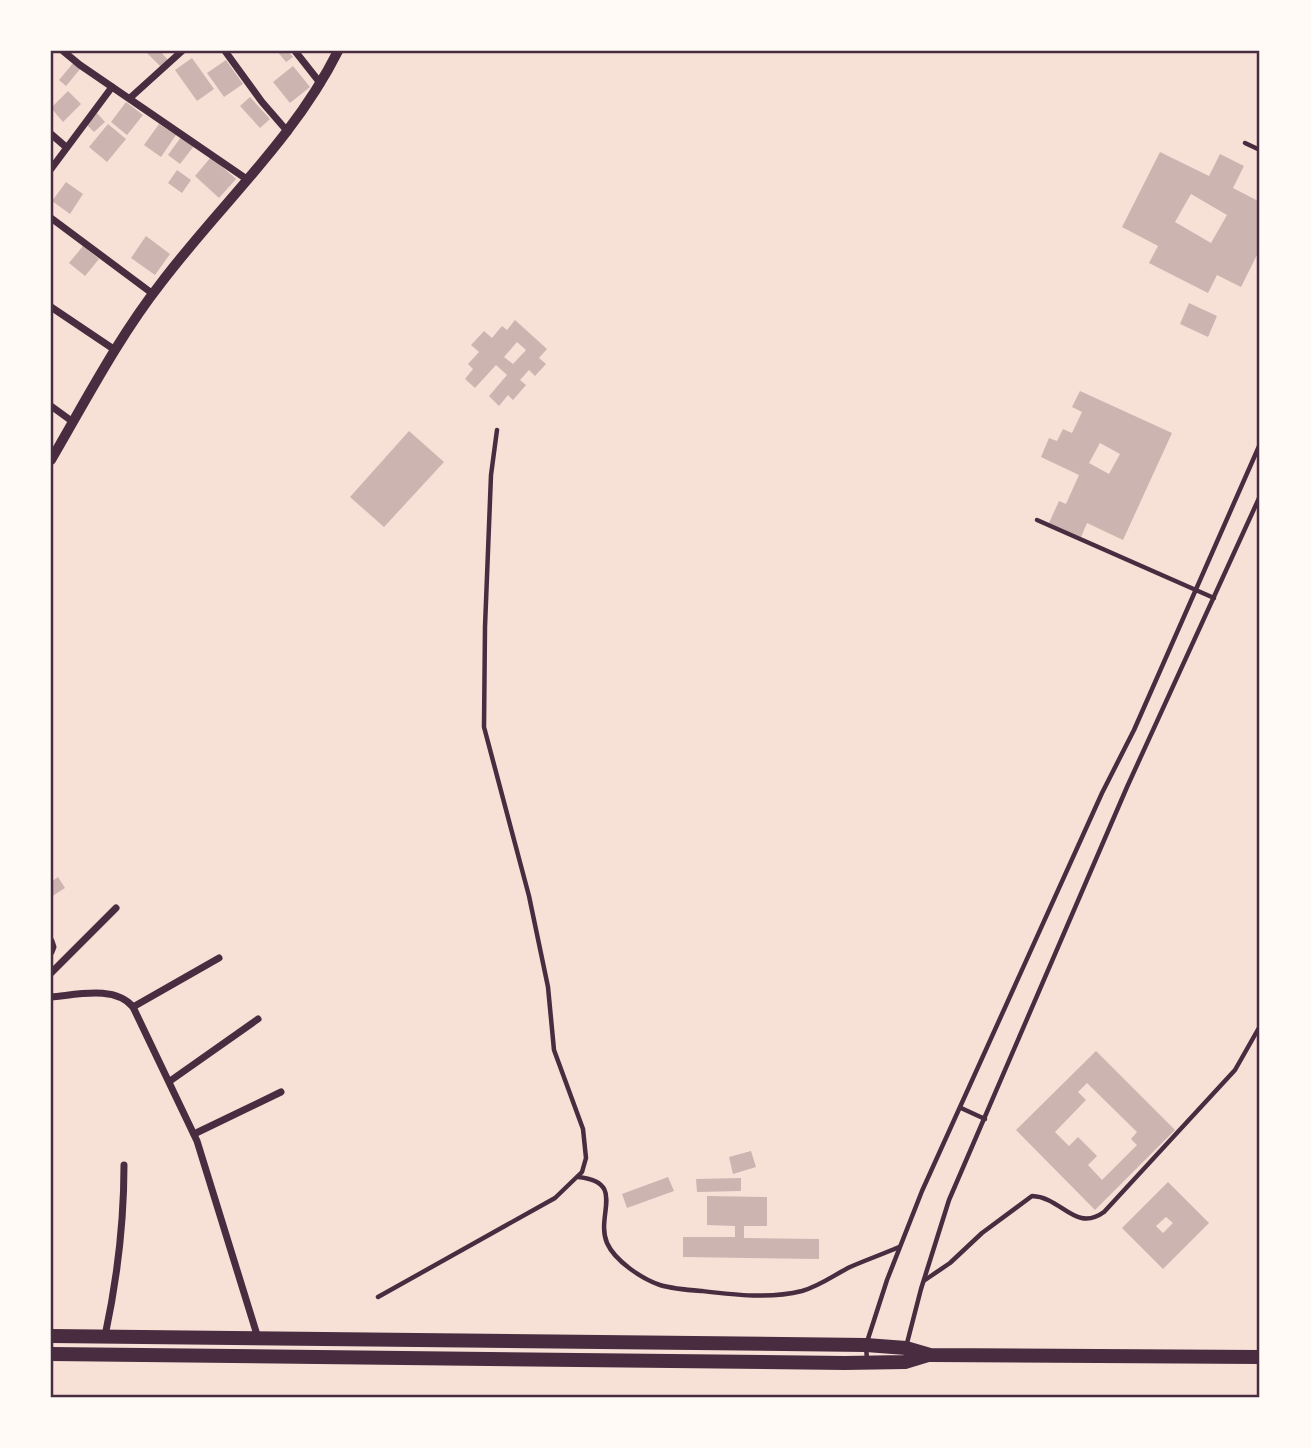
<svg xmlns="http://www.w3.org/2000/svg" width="1311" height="1448" viewBox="0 0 1311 1448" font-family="Lato,sans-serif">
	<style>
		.building { fill: #ccb4b1; fill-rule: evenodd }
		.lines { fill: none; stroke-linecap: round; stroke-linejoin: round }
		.service { stroke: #4a2c40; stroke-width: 4.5 }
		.minor { stroke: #4a2c40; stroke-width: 7 }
		.tertiary { stroke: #4a2c40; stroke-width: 10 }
		.trunk { stroke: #4a2c40; stroke-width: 14 }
		.neatline { fill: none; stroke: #4a2c40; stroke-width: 2.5 }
	</style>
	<rect width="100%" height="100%" fill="#f7e1d7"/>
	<!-- building -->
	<g class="building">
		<polygon points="145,51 160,51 168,60 161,67"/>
		<polygon points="277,51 288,51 293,57 286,62"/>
		<polygon points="192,58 214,89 197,101 175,70"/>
		<polygon points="226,60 243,84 224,97 207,73"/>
		<polygon points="74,62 81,68 66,86 59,80"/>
		<polygon points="293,66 310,87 290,103 273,82"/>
		<polygon points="68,91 81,104 63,122 51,108"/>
		<polygon points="250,97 270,119 260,128 240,106"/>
		<polygon points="126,102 143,115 127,135 111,122"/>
		<polygon points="97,113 105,122 94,132 86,124"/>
		<polygon points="108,124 126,139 107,162 89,147"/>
		<polygon points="159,124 176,135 161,157 144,145"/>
		<polygon points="181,137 194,146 180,164 168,155"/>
		<path d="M1160 152 1209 176 1220 154 1244 166 1233 188 1260 202V249L1241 287 1217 275 1208 293 1149 263 1158 246 1122 227ZM1191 194 1227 215 1211 243 1175 222Z"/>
		<polygon points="211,157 236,179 219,198 195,176"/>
		<polygon points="177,170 191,180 182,193 168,183"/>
		<polygon points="66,182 83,194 70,214 52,201"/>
		<polygon points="146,236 170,254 155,275 131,258"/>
		<polygon points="83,246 99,259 85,276 69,263"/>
		<polygon points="1189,303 1217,316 1208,337 1180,324"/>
		<path d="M515 320 547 349 539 358 546 364 535 376 529 370 520 380 526 385 513 400 508 395 499 406 489 396 507 375 496 365 475 388 465 379 473 369 468 364 479 352 471 345 484 331 492 338 502 326 507 330ZM517 342 526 350 513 364 504 357Z"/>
		<path d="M1080 391 1172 433 1123 540 1087 523 1081 537 1049 523 1059 501 1066 504 1079 475 1041 457 1049 438 1057 441 1063 429 1072 433 1082 412 1072 407ZM1100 443 1120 454 1109 474 1089 463Z"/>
		<polygon points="409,431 444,462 384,527 350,497"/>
		<polygon points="58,877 65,888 51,897 51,882"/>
		<path d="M1096 1051 1175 1130 1095 1210 1016 1130ZM1087 1083 1137 1132 1131 1139 1137 1145 1102 1180 1088 1165 1097 1156 1078 1137 1069 1146 1055 1132 1086 1100 1078 1092Z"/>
		<polygon points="751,1151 756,1167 733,1174 729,1157"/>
		<polygon points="668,1177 674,1191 627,1208 622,1194"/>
		<polygon points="741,1178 741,1191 697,1192 696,1179"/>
		<path d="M1168 1182 1209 1223 1163 1269 1122 1228ZM1166 1217 1173 1223 1163 1233 1156 1226Z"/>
		<polygon points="707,1196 767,1197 767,1226 744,1226 744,1238 819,1239 819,1259 683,1257 683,1237 735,1237 735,1226 707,1225"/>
	</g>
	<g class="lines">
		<!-- service -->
		<g class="service">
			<polyline points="1245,143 1260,150"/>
			<polyline points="1037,520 1214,598"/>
			<polyline points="961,1108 985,1119"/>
			<path d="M578 1177C627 1182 595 1215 607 1243 615 1261 642 1279 660 1285 673 1289 688 1290 702 1291 736 1295 769 1299 802 1291 820 1286 834 1275 850 1267 866 1260 883 1254 899 1247"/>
			<path d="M925 1280 950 1263 982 1233 1032 1196C1062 1197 1075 1233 1104 1212L1235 1070 1260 1026"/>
			<polyline points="378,1297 555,1198 582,1172 586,1158 583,1129 554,1050 548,987 529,896 484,727 485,627 491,475 497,430"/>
			<polyline points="906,1347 921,1289 949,1200 1127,787 1260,496"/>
			<polyline points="867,1361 866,1345 887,1280 922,1191 1102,793 1134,730 1260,444"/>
		</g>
		<!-- minor -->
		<g class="minor">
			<polyline points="63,51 80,65 248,180"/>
			<polyline points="225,51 262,102 288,132"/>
			<polyline points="295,51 321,84"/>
			<polyline points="130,98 182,51"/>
			<polyline points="51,134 66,147"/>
			<polyline points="51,169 112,87"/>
			<polyline points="51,218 153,294"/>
			<polyline points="51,307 115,350"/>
			<polyline points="51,406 73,422"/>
			<polyline points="51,941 53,947 51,952"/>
			<polyline points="51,973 116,908"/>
			<path d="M51 997C76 995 115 985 133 1007L197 1141 258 1338"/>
			<polyline points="133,1007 219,958"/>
			<polyline points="170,1081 258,1019"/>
			<polyline points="194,1134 281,1092"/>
			<path d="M105 1336C117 1280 124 1222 124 1165"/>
		</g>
		<!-- tertiary -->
		<path class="tertiary" d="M51 460C86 400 118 338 161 283 220 205 294 139 338 51"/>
		<!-- trunk -->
		<g class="trunk">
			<polyline points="51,1336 866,1345 906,1348 930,1355 1260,1357"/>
			<polyline points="51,1354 845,1363 905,1362 928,1355"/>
		</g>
	</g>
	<!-- border -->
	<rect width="1311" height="1448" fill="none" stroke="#fffaf5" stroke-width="105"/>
	<rect x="52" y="52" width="1206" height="1344" class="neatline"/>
</svg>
